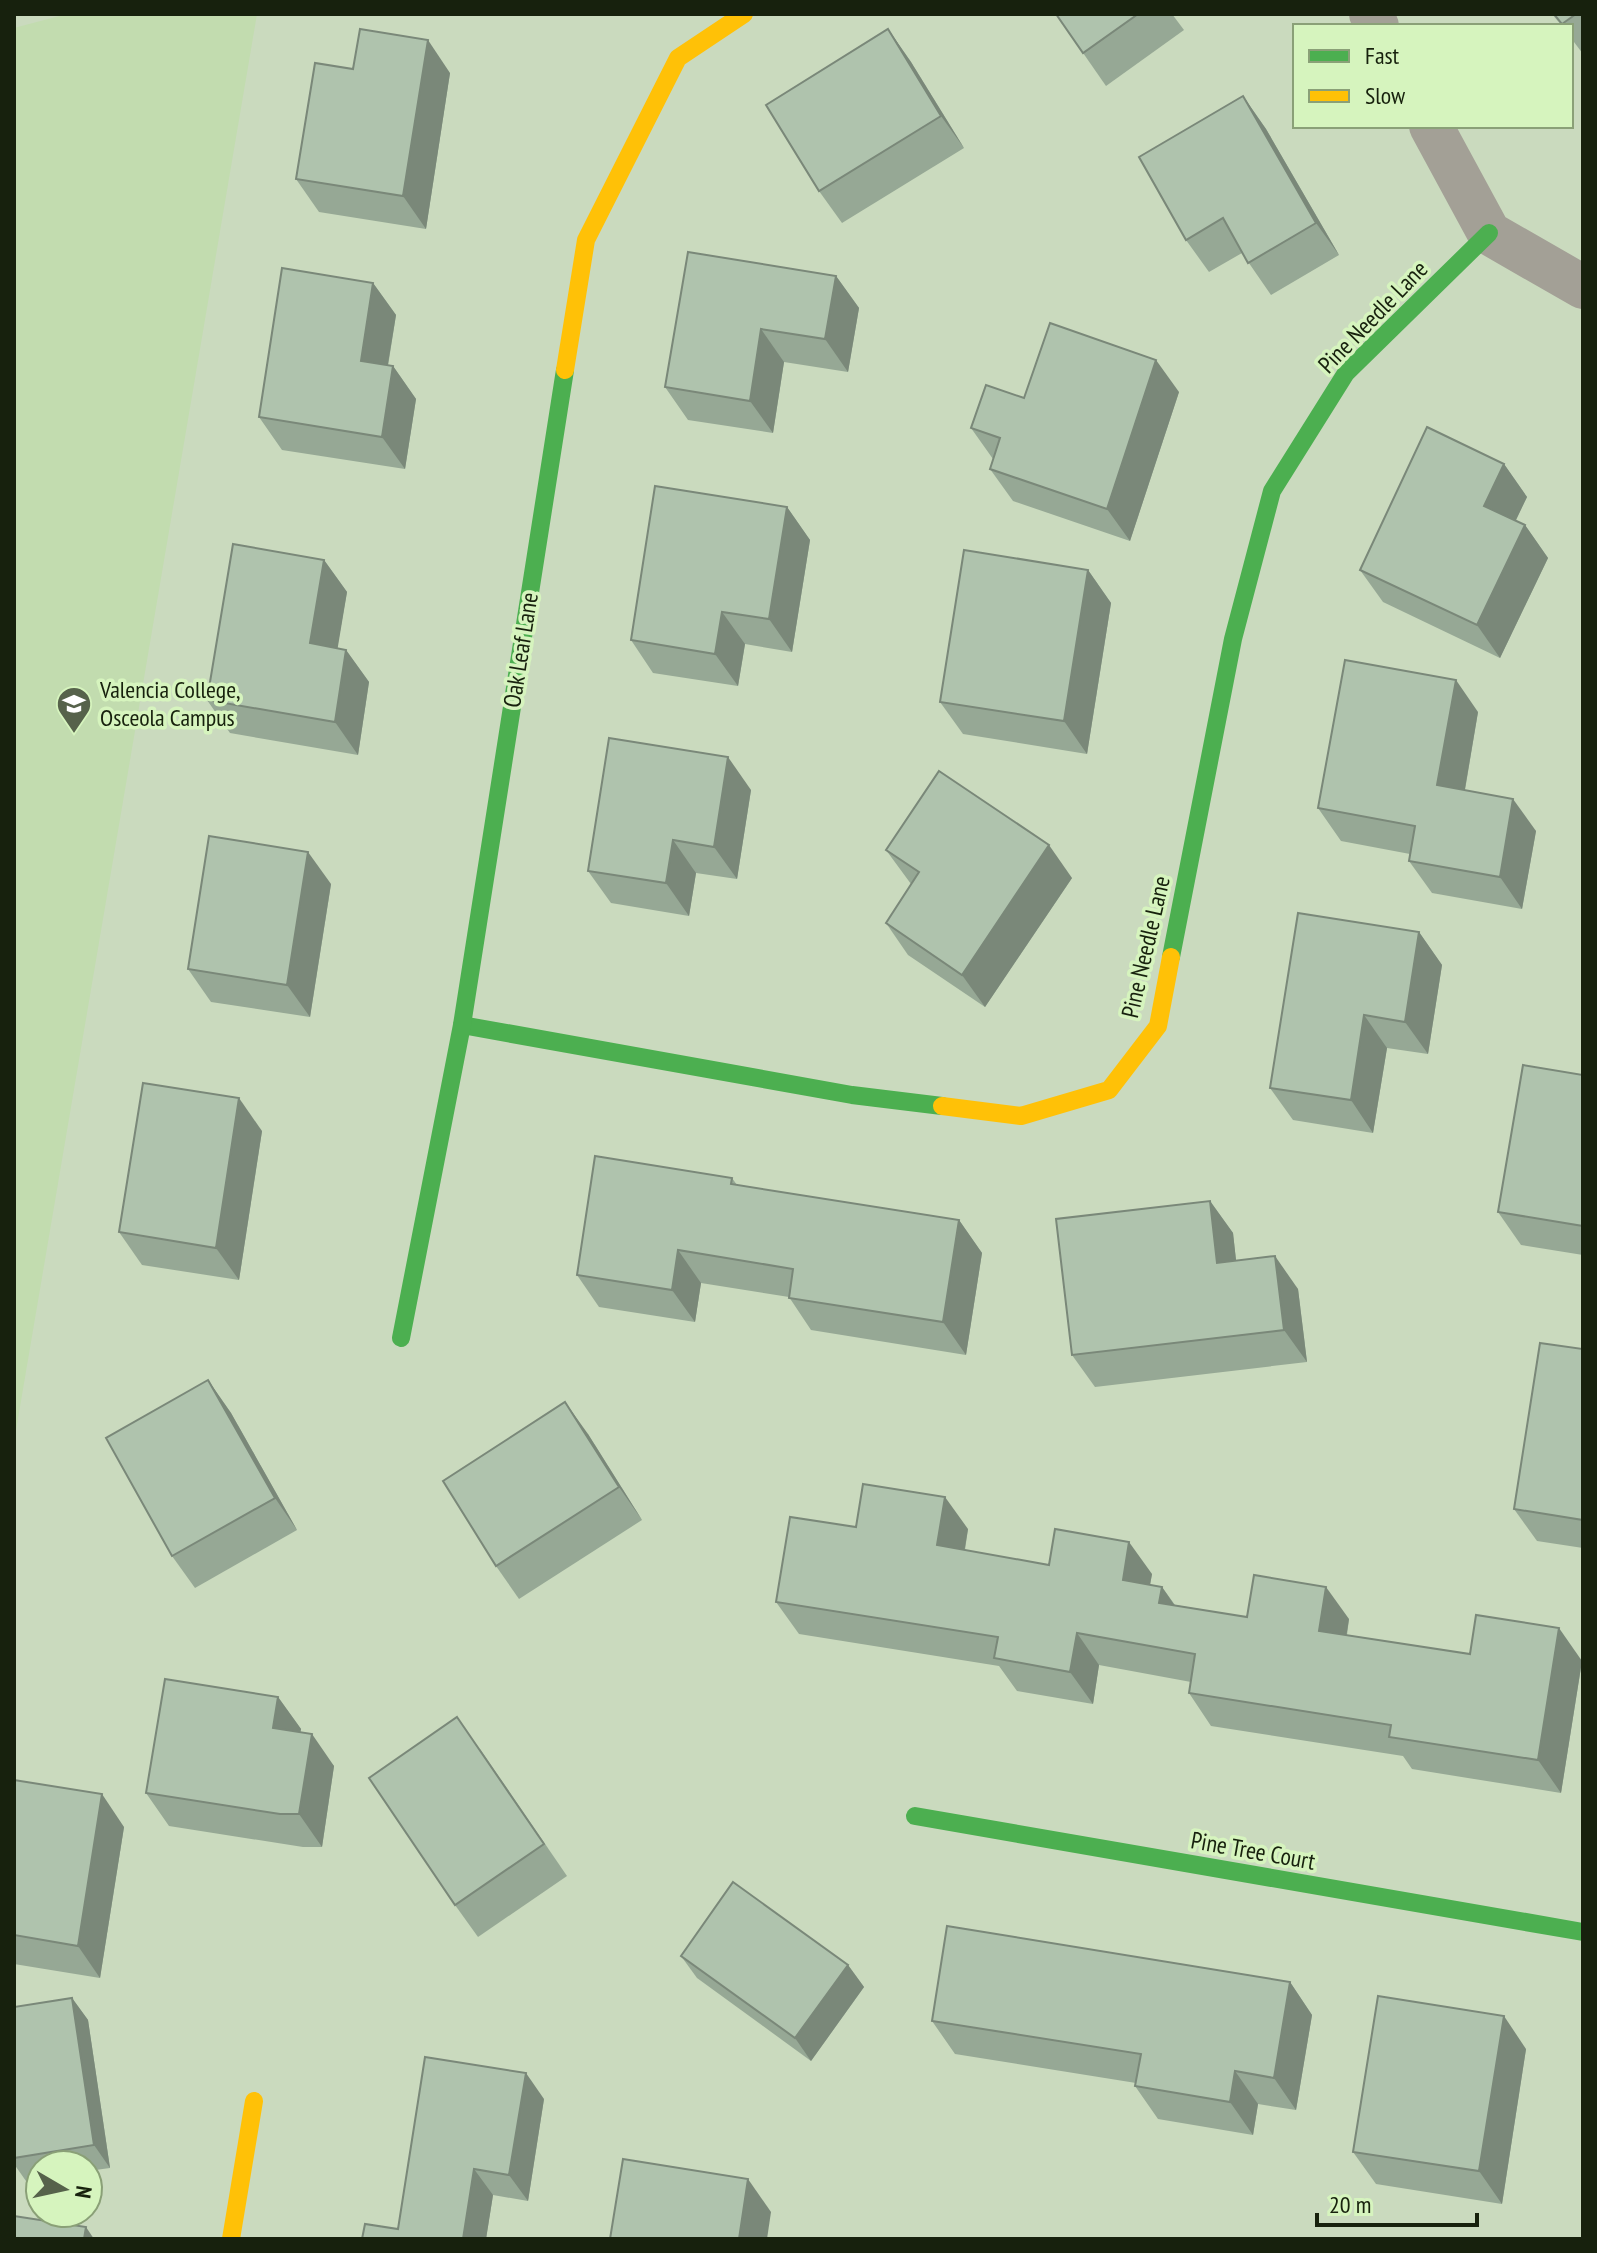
<svg xmlns="http://www.w3.org/2000/svg" width="1597" height="2253" viewBox="0 0 1597 2253" font-family="'PT Sans Narrow',sans-serif">
	<style>
		.built { fill: #c2dcaf }
		.lines { fill: none; stroke-linecap: round; stroke-linejoin: round }
		.street { stroke: #a3a096; stroke-width: 44 }
		.fast { stroke: #4caf50; stroke-width: 18 }
		.slow { stroke: #ffc107; stroke-width: 18 }
		.wall { fill: #96a895 }
		.shaded-wall { fill: #7a8879 }
		.building { fill: #afc3ad; stroke: #7a8879; stroke-width: 2 }
		.labels { text-anchor: middle; stroke-width: 7; stroke-linejoin: round; paint-order: stroke }
		.street-label { font-size: 24px; fill: #17210d; stroke: #d6f4be }
		.poi-label { font-size: 24px; fill: #17210d; stroke: #d6f4be; text-anchor: start }
	</style>
	<rect width="100%" height="100%" fill="#cadabe"/>
	<!-- built -->
	<polygon class="built" points="67,14 257,14 14,1442 14,28"/>
	<g class="lines">
		<!-- street -->
		<g class="street">
			<polyline points="1371,14 1377,26"/>
			<polyline points="1431,126 1489,233 1583,287"/>
		</g>
		<!-- fast -->
		<g class="fast">
			<polyline points="1171,957 1233,639 1272,491 1346,373 1489,233"/>
			<polyline points="462,1025 852,1095 942,1106"/>
			<polyline points="401,1338 462,1025 565,370"/>
			<polyline points="915,1816 1583,1932"/>
		</g>
		<!-- slow -->
		<g class="slow">
			<polyline points="565,370 586,240 678,58 744,14"/>
			<polyline points="942,1106 1021,1116 1109,1090 1158,1026 1171,957"/>
			<polyline points="231,2239 254,2101"/>
		</g>
	</g>
	<!-- wall -->
	<g class="wall">
		<polygon points="1056,14 1172,14 1184,30 1106,86"/>
		<polygon points="1552,14 1583,14 1583,54 1571,38 1571,26 1562,26"/>
		<polygon points="888,29 911,62 964,148 842,223 819,191"/>
		<polygon points="353,69 450,73 426,229 319,212 296,179"/>
		<polygon points="1243,96 1266,129 1339,255 1271,295 1242,253 1209,272 1186,240"/>
		<polygon points="836,276 859,308 848,372 784,362 773,433 688,420 665,387"/>
		<polygon points="373,283 396,315 388,366 393,366 416,399 405,469 282,450 259,417"/>
		<polygon points="1179,392 1130,541 1013,501 990,469 993,459 971,428 1024,398"/>
		<polygon points="1504,464 1527,497 1515,521 1525,525 1548,558 1500,658 1383,602 1360,570"/>
		<polygon points="787,507 810,540 792,652 745,644 738,686 653,673 631,640"/>
		<polygon points="324,560 347,592 337,648 346,650 369,682 358,755 230,733 207,700"/>
		<polygon points="1088,570 1111,603 1087,754 963,734 940,702"/>
		<polygon points="1478,712 1465,790 1536,831 1522,909 1432,893 1409,861 1410,854 1341,841 1318,808"/>
		<polygon points="751,790 737,879 696,873 689,916 611,903 588,871"/>
		<polygon points="886,850 1072,878 985,1007 908,955 886,923 911,884"/>
		<polygon points="331,884 310,1017 211,1002 188,969"/>
		<polygon points="1419,932 1442,965 1428,1054 1387,1048 1373,1133 1293,1120 1270,1088"/>
		<polygon points="1583,1075 1583,1255 1521,1245 1498,1212"/>
		<polygon points="262,1131 239,1280 142,1265 119,1232"/>
		<polygon points="732,1178 737,1185 959,1220 982,1253 966,1355 811,1330 789,1297 701,1283 695,1322 599,1307 577,1275"/>
		<polygon points="1210,1201 1233,1233 1236,1261 1298,1289 1307,1362 1095,1387 1072,1355"/>
		<polygon points="1583,1349 1583,1548 1537,1541 1514,1509"/>
		<polygon points="208,1380 231,1413 297,1530 195,1588 172,1556"/>
		<polygon points="588,1434 642,1520 519,1599 496,1566"/>
		<polygon points="856,1527 968,1529 965,1550 1049,1565 1152,1574 1150,1585 1162,1587 1175,1605 1247,1617 1349,1619 1347,1635 1470,1654 1582,1661 1561,1793 1412,1769 1403,1756 1211,1726 1189,1693 1191,1682 1099,1665 1093,1704 1017,1691 999,1666 799,1634 776,1602"/>
		<polygon points="278,1697 301,1729 300,1732 334,1766 322,1847 303,1847 169,1826 146,1793"/>
		<polygon points="480,1749 567,1876 478,1937 455,1905"/>
		<polygon points="14,1780 124,1827 100,1978 14,1964"/>
		<polygon points="681,1956 848,1965 864,1987 811,2061 697,1978"/>
		<polygon points="1290,1982 1312,2015 1296,2110 1258,2104 1253,2135 1158,2119 1135,2086 1136,2083 955,2054 932,2021"/>
		<polygon points="72,1998 88,2020 110,2168 88,2171 88,2165 40,2165 40,2179 26,2181 14,2164 14,2007"/>
		<polygon points="1526,2049 1502,2204 1376,2184 1353,2152"/>
		<polygon points="544,2099 528,2201 493,2195 486,2239 362,2239 398,2229"/>
	</g>
	<!-- shaded-wall -->
	<g class="shaded-wall">
		<polygon points="888,29 911,62 964,148 941,116"/>
		<polygon points="428,40 450,73 426,229 403,196"/>
		<polygon points="1243,96 1266,129 1339,255 1316,223"/>
		<polygon points="836,276 859,308 848,372 825,339"/>
		<polygon points="373,283 396,315 383,394 361,361"/>
		<polygon points="761,329 784,362 773,433 750,401"/>
		<polygon points="1156,360 1179,392 1130,541 1107,509"/>
		<polygon points="393,366 416,399 405,469 382,437"/>
		<polygon points="1504,464 1527,497 1507,539 1484,506"/>
		<polygon points="787,507 810,540 792,652 769,619"/>
		<polygon points="1525,525 1548,558 1500,658 1477,625"/>
		<polygon points="324,560 347,592 333,676 310,643"/>
		<polygon points="1088,570 1111,603 1087,754 1064,721"/>
		<polygon points="722,612 745,644 738,686 715,654"/>
		<polygon points="346,650 369,682 358,755 335,722"/>
		<polygon points="1456,680 1478,712 1460,818 1437,785"/>
		<polygon points="728,757 751,790 737,879 714,847"/>
		<polygon points="1513,799 1536,831 1522,909 1500,877"/>
		<polygon points="673,840 696,873 689,916 666,883"/>
		<polygon points="1049,845 1072,878 985,1007 962,975"/>
		<polygon points="308,852 331,884 310,1017 287,985"/>
		<polygon points="1419,932 1442,965 1428,1054 1405,1022"/>
		<polygon points="1364,1015 1387,1048 1373,1133 1351,1100"/>
		<polygon points="239,1098 262,1131 239,1280 216,1248"/>
		<polygon points="1210,1201 1233,1233 1240,1295 1217,1263"/>
		<polygon points="959,1220 982,1253 966,1355 943,1322"/>
		<polygon points="678,1250 701,1283 695,1322 672,1290"/>
		<polygon points="1275,1256 1298,1289 1307,1362 1284,1330"/>
		<polygon points="208,1380 231,1413 297,1530 275,1498"/>
		<polygon points="565,1402 588,1434 642,1520 619,1487"/>
		<polygon points="945,1497 968,1529 960,1577 937,1545"/>
		<polygon points="1129,1542 1152,1574 1145,1612 1123,1580"/>
		<polygon points="1162,1587 1184,1619 1159,1603"/>
		<polygon points="1326,1587 1349,1619 1342,1663 1319,1631"/>
		<polygon points="1559,1628 1582,1661 1561,1793 1538,1760"/>
		<polygon points="1077,1633 1099,1665 1093,1704 1070,1672"/>
		<polygon points="278,1697 301,1729 296,1760 273,1728"/>
		<polygon points="312,1734 334,1766 322,1847 299,1814"/>
		<polygon points="102,1794 124,1827 100,1978 78,1946"/>
		<polygon points="848,1965 864,1987 811,2061 795,2038"/>
		<polygon points="1290,1982 1312,2015 1296,2110 1274,2078"/>
		<polygon points="72,1998 88,2020 110,2168 94,2145"/>
		<polygon points="1504,2016 1526,2049 1502,2204 1479,2171"/>
		<polygon points="1235,2071 1258,2104 1253,2135 1230,2102"/>
		<polygon points="526,2073 544,2099 528,2201 509,2175"/>
		<polygon points="474,2169 493,2195 486,2239 463,2239"/>
		<polygon points="748,2179 771,2212 767,2239 739,2239"/>
		<polygon points="86,2227 94,2239 84,2239"/>
	</g>
	<!-- building -->
	<g class="building">
		<polygon points="1056,14 1138,14 1083,53"/>
		<polygon points="1554,14 1576,14 1562,24"/>
		<polygon points="360,29 428,40 403,196 296,179 315,63 353,69"/>
		<polygon points="888,29 941,116 819,191 766,105"/>
		<polygon points="1243,96 1316,223 1248,263 1223,218 1186,240 1139,157"/>
		<polygon points="688,252 836,276 825,339 761,329 750,401 665,387"/>
		<polygon points="282,268 373,283 361,361 393,366 382,437 259,417"/>
		<polygon points="1050,323 1156,360 1107,509 990,469 1000,438 971,428 986,385 1024,398"/>
		<polygon points="1427,427 1504,464 1484,506 1525,525 1477,625 1360,570"/>
		<polygon points="655,486 787,507 769,619 722,612 715,654 631,640"/>
		<polygon points="233,544 324,560 310,643 346,650 335,722 207,700"/>
		<polygon points="964,550 1088,570 1064,721 940,702"/>
		<polygon points="1345,660 1456,680 1437,785 1513,799 1500,877 1409,861 1415,826 1318,808"/>
		<polygon points="609,738 728,757 714,847 673,840 666,883 588,871"/>
		<polygon points="939,771 1049,845 962,975 886,923 919,872 886,850"/>
		<polygon points="209,836 308,852 287,985 188,969"/>
		<polygon points="1298,913 1419,932 1405,1022 1364,1015 1351,1100 1270,1088"/>
		<polygon points="1523,1065 1583,1075 1583,1226 1498,1212"/>
		<polygon points="143,1083 239,1098 216,1248 119,1232"/>
		<polygon points="595,1156 732,1178 731,1184 959,1220 943,1322 789,1298 793,1269 678,1250 672,1290 577,1275"/>
		<polygon points="1210,1201 1217,1263 1275,1256 1284,1330 1072,1355 1056,1219"/>
		<polygon points="1540,1343 1583,1349 1583,1520 1514,1509"/>
		<polygon points="208,1380 275,1498 172,1556 106,1438"/>
		<polygon points="565,1402 619,1487 496,1566 443,1481"/>
		<polygon points="863,1484 945,1497 937,1545 1049,1565 1055,1529 1129,1542 1123,1580 1162,1587 1159,1603 1247,1617 1254,1575 1326,1587 1319,1631 1470,1654 1476,1615 1559,1628 1538,1760 1389,1737 1391,1725 1189,1693 1195,1654 1077,1633 1070,1672 994,1658 998,1637 776,1602 790,1517 856,1527"/>
		<polygon points="165,1679 278,1697 273,1728 312,1734 299,1814 280,1814 146,1793"/>
		<polygon points="457,1717 544,1844 455,1905 369,1778"/>
		<polygon points="14,1780 102,1794 78,1946 14,1935"/>
		<polygon points="733,1882 848,1965 795,2038 681,1956"/>
		<polygon points="947,1926 1290,1982 1274,2078 1235,2071 1230,2102 1135,2086 1141,2054 932,2021"/>
		<polygon points="1378,1996 1504,2016 1479,2171 1353,2152"/>
		<polygon points="72,1998 94,2145 14,2158 14,2007"/>
		<polygon points="425,2057 526,2073 509,2175 474,2169 463,2239 362,2239 365,2224 398,2229"/>
		<polygon points="623,2159 748,2179 739,2239 610,2239"/>
		<polygon points="14,2216 86,2227 84,2239 14,2239"/>
	</g>
	<!-- icons -->
	<defs>
		<symbol id="university-pin" viewBox="-11 -11 22 30"><path d="M0 17L-7.5 6A9.5 9.5 0 1 1 7.5 6Z" fill="#56624b" stroke="#d6f4be"/><path d="M0-5L7-2L0 1L-7-2ZM-4 1L0 2.5L4 1V4Q0 6-4 4Z" fill="#fff"/></symbol>
	</defs>
	<g fill-rule="evenodd">
		<use href="#university-pin" x="54" y="684" width="40" height="54"/>
	</g>
	<g class="labels">
		<!-- street labels -->
		<g class="street-label">
			<text transform="translate(1373 317) rotate(-46)" y="8">Pine Needle Lane</text>
			<text transform="translate(521 650) rotate(-81)" y="8">Oak Leaf Lane</text>
			<text transform="translate(1146 947) rotate(-77)" y="8">Pine Needle Lane</text>
			<text transform="translate(1253 1851) rotate(10)" y="8">Pine Tree Court</text>
		</g>
		<!-- poi labels -->
		<g class="poi-label">
			<text x="100" y="698">Valencia College,<tspan x="100" dy="28">Osceola Campus</tspan></text>
		</g>
	</g>
	<!-- border -->
	<rect width="1597" height="2253" fill="none" stroke="#17210d" stroke-width="32"/>
	<!-- legend -->
	<rect x="1293" y="24" width="280" height="104" fill="#d6f4be" stroke="#8aa077" stroke-width="2"/>
	<rect x="1309" y="50" width="40" height="12" fill="#4caf50" stroke="#8aa077" stroke-width="2"/>
	<text x="1365" y="64" font-size="24" fill="#17210d">Fast</text>
	<rect x="1309" y="90" width="40" height="12" fill="#ffc107" stroke="#8aa077" stroke-width="2"/>
	<text x="1365" y="104" font-size="24" fill="#17210d">Slow</text>
	<!-- north arrow -->
	<g transform="translate(64 2189) rotate(99)"><circle r="38" fill="#d6f4be" stroke="#8aa077" stroke-width="2"/>
	<path d="M0-6L14 30L0 20L-14 30Z" fill="#56624b"/>
	<text y="-12" font-size="22" font-weight="bold" text-anchor="middle" fill="#17210d">N</text>
	</g>
	<!-- scale -->
	<path d="M1317 2213v12h160v-12" fill="none" stroke="#17210d" stroke-width="4"/>
	<text x="1329" y="2213" font-size="24" fill="#17210d" stroke="#d6f4be" stroke-width="6" paint-order="stroke">20 m</text>
</svg>
